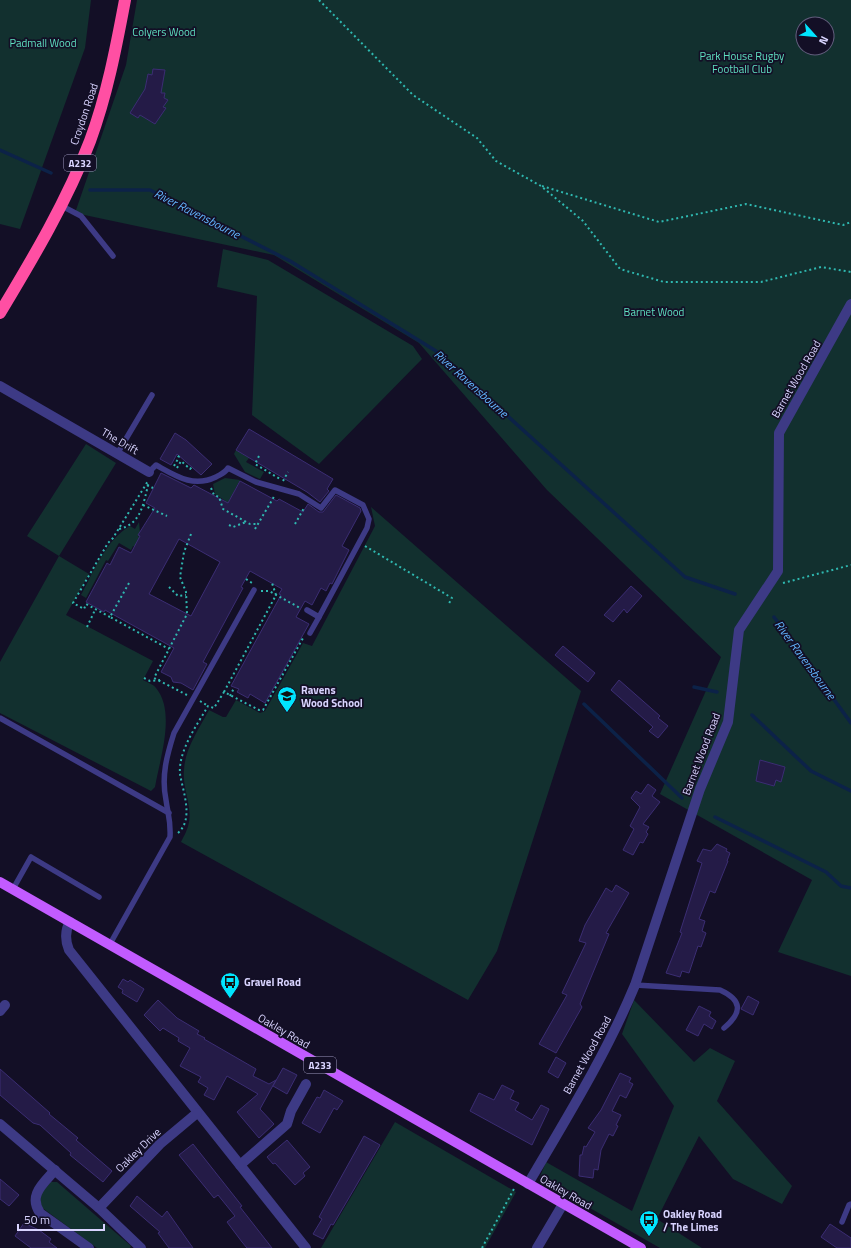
<svg xmlns="http://www.w3.org/2000/svg" width="851" height="1248" viewBox="0 0 851 1248" font-family="'Titillium Web',sans-serif">
	<style>
		.green { fill: #12302f; fill-rule: evenodd }
		.lines { fill: none; stroke-linecap: round; stroke-linejoin: round }
		.stream { stroke: #0c2248; stroke-width: 3.5 }
		.building { fill: #241b47; stroke: #3b2d73; fill-rule: evenodd }
		.path { stroke: #2fb8b0; stroke-width: 2; stroke-dasharray: 2 3; stroke-linecap: butt }
		.lane { stroke: #3d3a85; stroke-width: 5.5 }
		.street { stroke: #3d3a85; stroke-width: 10 }
		.primary { stroke: #c25bff; stroke-width: 10 }
		.highway { stroke: #ff4fa3; stroke-width: 12 }
		.labels { text-anchor: middle; stroke-width: 3.5; stroke-linejoin: round; paint-order: stroke }
		.shield { fill: #130f26; stroke: #9e99be; stroke-width: 1 }
		.shield-label { font-size: 10px; font-weight: bold; fill: #d9d4ff }
		.park-label { font-size: 11px; fill: #5fe0c0; stroke: #130f26 }
		.street-label { font-size: 11px; fill: #d9d4ff; stroke: #130f26 }
		.poi-label { font-size: 11px; font-weight: bold; fill: #d9d4ff; stroke: #130f26; text-anchor: start }
		.water-label { font-size: 12px; font-style: italic; fill: #62b6ff; stroke: #130f26 }
	</style>
	<rect width="100%" height="100%" fill="#130f26"/>
	<!-- green -->
	<g class="green">
		<polygon points="0,0 91,0 85,48 20,229 0,224"/>
		<path d="M137 0H851V976L778 952 812 880 660 794 721 657 547 490 419 343 274 255 75 213 126 65ZM803 24H827V48H803Z"/>
		<polygon points="223,249 268,260 413,346 422,359 319,464 252,415 257,296 217,287"/>
		<path d="M86 444 116 463 59 556 89 574 66 615 153 661 143 680C146 682 153 684 156 688 176 712 160 758 155 787L151 791 0 713V662L59 556 27 536Z"/>
		<polygon points="236,450 249,458 246,462 264,472 260,479 245,472 234,454"/>
		<polygon points="225,478 240,480 228,503 215,494 213,484"/>
		<path d="M371 507 581 691 497 951 468 1000 181 842C184 836 188 829 189 822 192 805 182 787 184 770 185 748 199 729 209 710L223 717H226L236 700 260 713 265 711 303 643 312 646 375 526Z"/>
		<path d="M139 522 140 533 138 536 143 540 138 549 133 546 131 550 119 543 108 561 106 560 86 598 81 595C94 571 106 540 130 526L135 529Z"/>
		<polygon points="634,1000 694,1062 710,1048 735,1061 717,1101 792,1186 782,1204 733,1179 699,1136 657,1219 702,1248 660,1248 539,1179 546,1162 632,1211 674,1106 622,1034"/>
		<polygon points="395,1122 516,1192 485,1248 321,1248"/>
		<polygon points="51,1182 57,1182 131,1246 130,1248 97,1248 41,1207 40,1195"/>
	</g>
	<g class="lines">
		<!-- stream -->
		<g class="stream">
			<polyline points="0,150 51,173"/>
			<polyline points="90,190 150,190 290,261 436,351 685,577 735,594"/>
			<polyline points="774,617 851,723"/>
			<polyline points="694,687 717,692"/>
			<polyline points="584,704 682,798"/>
			<polyline points="752,715 811,771 851,791"/>
			<polyline points="715,817 826,872 841,886 851,888"/>
		</g>
	</g>
	<!-- building -->
	<g class="building">
		<polygon points="153,69 165,70 161,93 165,93 164,98 168,100 163,107 166,108 155,124 140,115 138,118 130,113 145,89 148,74 152,75"/>
		<polygon points="249,429 333,479 327,489 329,491 320,502 307,492 236,450"/>
		<polygon points="175,433 186,440 212,464 201,475 177,454 171,465 160,459"/>
		<path d="M161 473 191 488 194 485 228 503 240 481 277 501 279 499 303 512 308 504 319 512H323L336 495 360 508 361 511 342 546 349 550 332 584 330 583 326 591 321 588 312 605 305 601 296 617 309 624 265 703 250 694 248 698 237 692 239 689 231 686 281 595 279 594 282 589 250 571 241 587 243 588 203 662 207 664 193 690 181 683 173 682 171 677 161 672 174 648 105 610 104 612 86 602 107 563 110 565 119 547 131 553 140 536 138 535 155 508 146 503ZM179 539 220 562 191 616 149 594Z"/>
		<polygon points="631,586 642,596 627,613 624,609 613,622 604,615"/>
		<polygon points="563,646 595,673 588,682 555,655"/>
		<polygon points="619,680 660,716 658,718 668,726 658,738 649,731 653,727 611,690"/>
		<polygon points="760,760 785,767 781,782 776,780 774,786 756,781"/>
		<polygon points="648,784 656,790 652,796 660,802 643,824 649,827 646,832 648,834 643,843 640,842 633,855 623,850 634,829 630,826 640,807 631,798 636,791 641,794"/>
		<polygon points="717,844 727,849 726,851 730,853 727,861 728,861 715,893 710,891 699,919 705,921 702,931 706,933 701,947 698,946 689,973 682,971 680,977 666,973 682,933 680,932 702,863 697,861 703,849 711,851"/>
		<polygon points="616,885 629,893 606,933 609,934 580,1004 582,1007 556,1053 539,1044 567,995 562,993 586,943 579,941 585,925 606,888 612,892"/>
		<polygon points="123,979 128,982 130,980 144,989 137,1002 122,993 123,990 118,987"/>
		<polygon points="748,996 759,1002 753,1015 741,1009"/>
		<polygon points="158,1000 177,1018 199,1031 197,1034 205,1038 204,1039 256,1069 253,1076 269,1084 276,1080 260,1109 274,1124 259,1138 237,1112 258,1094 227,1076 214,1100 204,1095 208,1088 198,1082 201,1077 180,1066 190,1048 178,1041 179,1038 163,1028 160,1031 144,1015"/>
		<polygon points="699,1006 711,1012 709,1016 716,1021 712,1029 704,1024 698,1036 686,1030"/>
		<polygon points="556,1057 566,1063 558,1078 548,1072"/>
		<polygon points="283,1068 297,1075 287,1094 273,1086"/>
		<polygon points="0,1069 50,1113 49,1114 78,1138 76,1140 112,1171 103,1182 70,1155 71,1153 40,1125 33,1123 0,1095"/>
		<polygon points="620,1073 631,1078 629,1082 633,1084 626,1098 620,1095 612,1111 621,1115 616,1125 618,1126 613,1136 609,1134 601,1150 598,1170 594,1169 593,1178 579,1176 580,1155 582,1155 584,1146 586,1147 595,1132 588,1128 601,1110"/>
		<polygon points="502,1085 514,1091 510,1099 519,1103 515,1110 532,1120 541,1105 549,1109 532,1145 470,1111 479,1093 494,1100"/>
		<polygon points="324,1090 343,1101 337,1110 334,1108 320,1133 302,1123 317,1097 320,1098"/>
		<polygon points="364,1136 380,1145 333,1225 331,1224 323,1239 313,1234 322,1219 319,1217"/>
		<polygon points="287,1140 310,1167 303,1173 305,1176 295,1185 275,1163 273,1164 267,1157"/>
		<polygon points="193,1144 242,1206 240,1207 272,1248 247,1248 242,1242 227,1222 235,1216 218,1195 214,1198 179,1155"/>
		<polygon points="0,1179 19,1195 9,1206 0,1199"/>
		<polygon points="137,1196 162,1217 167,1211 193,1248 169,1248 158,1233 160,1232 130,1206"/>
		<polygon points="24,1223 39,1230 51,1239 49,1242 57,1248 31,1248 15,1236"/>
		<polygon points="830,1224 851,1238 851,1248 837,1248 821,1237"/>
	</g>
	<g class="lines">
		<!-- path -->
		<g class="path">
			<polyline points="319,0 413,95 477,138 496,161 541,186 583,221 620,269 664,282 761,282 821,267 851,272"/>
			<polyline points="542,186 659,222 746,204 843,225 851,222"/>
			<polyline points="259,456 255,464 280,479"/>
			<polyline points="174,466 179,457 177,455"/>
			<polyline points="177,468 181,461 190,469 192,467"/>
			<polyline points="283,481 288,472"/>
			<polyline points="147,485 153,488"/>
			<polyline points="211,488 214,495 219,497 223,509 250,524 258,524"/>
			<polyline points="143,505 167,516"/>
			<polyline points="295,524 304,508"/>
			<polyline points="229,525 233,527 246,522"/>
			<path d="M119 529C142 524 143 503 149 482"/>
			<polyline points="255,529 275,495"/>
			<polyline points="365,546 452,598 448,605"/>
			<polyline points="246,579 252,583"/>
			<polyline points="129,583 110,617 169,649"/>
			<polyline points="783,583 851,565"/>
			<polyline points="169,587 178,596 186,595"/>
			<polyline points="261,591 269,591 300,608"/>
			<polyline points="110,617 86,604 84,609 73,603 108,543 113,538 148,481"/>
			<polyline points="87,627 95,610"/>
			<polyline points="144,678 150,681 160,680"/>
			<polyline points="224,692 276,595 272,583"/>
			<polyline points="187,695 154,678 187,614 186,592 180,577 184,552 191,534"/>
			<polyline points="230,696 234,688"/>
			<polyline points="200,701 208,706"/>
			<path d="M178 833C194 819 183 792 180 774 178 751 197 725 208 706L214 708 224 692 259 710H263L303 638"/>
			<polyline points="482,1248 515,1187"/>
		</g>
		<!-- lane -->
		<g class="lane">
			<polyline points="60,205 81,216 113,256"/>
			<polyline points="117,454 152,395"/>
			<path d="M149 472 156 465C176 476 193 488 216 477 221 474 225 473 228 468L256 482 299 494 321 508 335 490 363 505 369 519 367 528 319 617 307 610"/>
			<polyline points="310,633 319,617"/>
			<polyline points="0,718 169,813"/>
			<polyline points="13,889 31,857 99,897"/>
			<path d="M110 944 170 837C171 821 168 815 166 800 161 776 167 755 174 733L254 590"/>
			<path d="M635 985 720 990C742 1000 743 1012 724 1028"/>
			<polyline points="842,1222 849,1205 851,1204"/>
		</g>
		<!-- street -->
		<g class="street">
			<polyline points="0,386 149,472"/>
			<path d="M70 922C65 930 65 941 69 950L306 1248"/>
			<polyline points="0,1011 5,1005"/>
			<polyline points="0,1124 99,1208 141,1248"/>
			<polyline points="240,1165 287,1124 291,1111 306,1084"/>
			<path d="M55 1170C43 1184 28 1195 40 1213L89 1248"/>
			<path d="M528 1184C566 1119 606 1055 635 985L700 789 728 722 739 630 778 571 779 433 851 304"/>
			<polyline points="99,1208 160,1144 197,1113"/>
			<polyline points="537,1248 563,1204"/>
		</g>
		<!-- primary -->
		<polyline class="primary" points="0,882 641,1248"/>
		<!-- highway -->
		<path class="highway" d="M0 313C33 258 67 201 90 141 107 95 116 48 125 0"/>
	</g>
	<!-- icons -->
	<defs>
		<symbol id="school-pin" viewBox="-11 -11 22 30"><path d="M0 17L-7.5 6A9.5 9.5 0 1 1 7.5 6Z" fill="#00e5ff" stroke="#130f26"/><path d="M0-5L7-2L0 1L-7-2ZM-4 1L0 2.5L4 1V4Q0 6-4 4Z" fill="#111"/></symbol>
		<symbol id="bus-pin" viewBox="-11 -11 22 30"><path d="M0 17L-7.5 6A9.5 9.5 0 1 1 7.5 6Z" fill="#00e5ff" stroke="#130f26"/><path d="M-5-6H5V4H4V6H2V4H-2V6H-4V4H-5ZM-3.5-4V0h7V-4ZM-3.5 1.2v1.5H-2V1.2ZM2 1.2v1.5H3.5V1.2Z" fill="#111"/></symbol>
	</defs>
	<g fill-rule="evenodd">
		<use href="#school-pin" x="276" y="685" width="22" height="30"/>
		<use href="#bus-pin" x="219" y="971" width="22" height="30"/>
		<use href="#bus-pin" x="638" y="1209" width="22" height="30"/>
	</g>
	<g class="labels">
		<!-- shield labels -->
		<g class="shield">
			<rect x="64" y="155" width="32" height="16" rx="3"/>
			<rect x="304" y="1057" width="32" height="16" rx="3"/>
		</g>
		<g class="shield-label">
			<text x="80" y="167">A232</text>
			<text x="320" y="1069">A233</text>
		</g>
		<!-- park labels -->
		<g class="park-label">
			<text x="164" y="36">Colyers Wood</text>
			<text x="43" y="47">Padmall Wood</text>
			<text x="742" y="60">Park House Rugby<tspan x="742" dy="13">Football Club</tspan></text>
			<text x="654" y="316">Barnet Wood</text>
		</g>
		<!-- street labels -->
		<g class="street-label">
			<text transform="translate(84 114) rotate(-71)" y="4">Croydon Road</text>
			<text transform="translate(796 379) rotate(-60)" y="4">Barnet Wood Road</text>
			<text transform="translate(120 441) rotate(30)" y="4">The Drift</text>
			<text transform="translate(701 754) rotate(-69)" y="4">Barnet Wood Road</text>
			<text transform="translate(284 1031) rotate(30)" y="4">Oakley Road</text>
			<text transform="translate(587 1055) rotate(-61)" y="4">Barnet Wood Road</text>
			<text transform="translate(138 1150) rotate(-44)" y="4">Oakley Drive</text>
			<text transform="translate(566 1192) rotate(30)" y="4">Oakley Road</text>
		</g>
		<!-- poi labels -->
		<g class="poi-label">
			<text x="301" y="694">Ravens<tspan x="301" dy="13">Wood School</tspan></text>
			<text x="244" y="986">Gravel Road</text>
			<text x="663" y="1218">Oakley Road<tspan x="663" dy="13">/ The Limes</tspan></text>
		</g>
		<!-- water labels -->
		<g class="water-label">
			<text transform="translate(197 214) rotate(27)" y="4">River Ravensbourne</text>
			<text transform="translate(471 384) rotate(42)" y="4">River Ravensbourne</text>
			<text transform="translate(805 660) rotate(54)" y="4">River Ravensbourne</text>
		</g>
	</g>
	<!-- north arrow -->
	<g transform="translate(815 36) rotate(117)"><circle r="19" fill="#130f26" stroke="#625e7d"/>
	<path d="M0-3L7 15L0 10L-7 15Z" fill="#00e5ff"/>
	<text y="-6" font-size="11" font-weight="bold" text-anchor="middle" fill="#d9d4ff">N</text>
	</g>
	<!-- scale -->
	<path d="M18 1224v6h86v-6" fill="none" stroke="#d9d4ff" stroke-width="2"/>
	<text x="24" y="1224" font-size="12" fill="#d9d4ff" stroke="#130f26" stroke-width="3" paint-order="stroke">50 m</text>
</svg>
